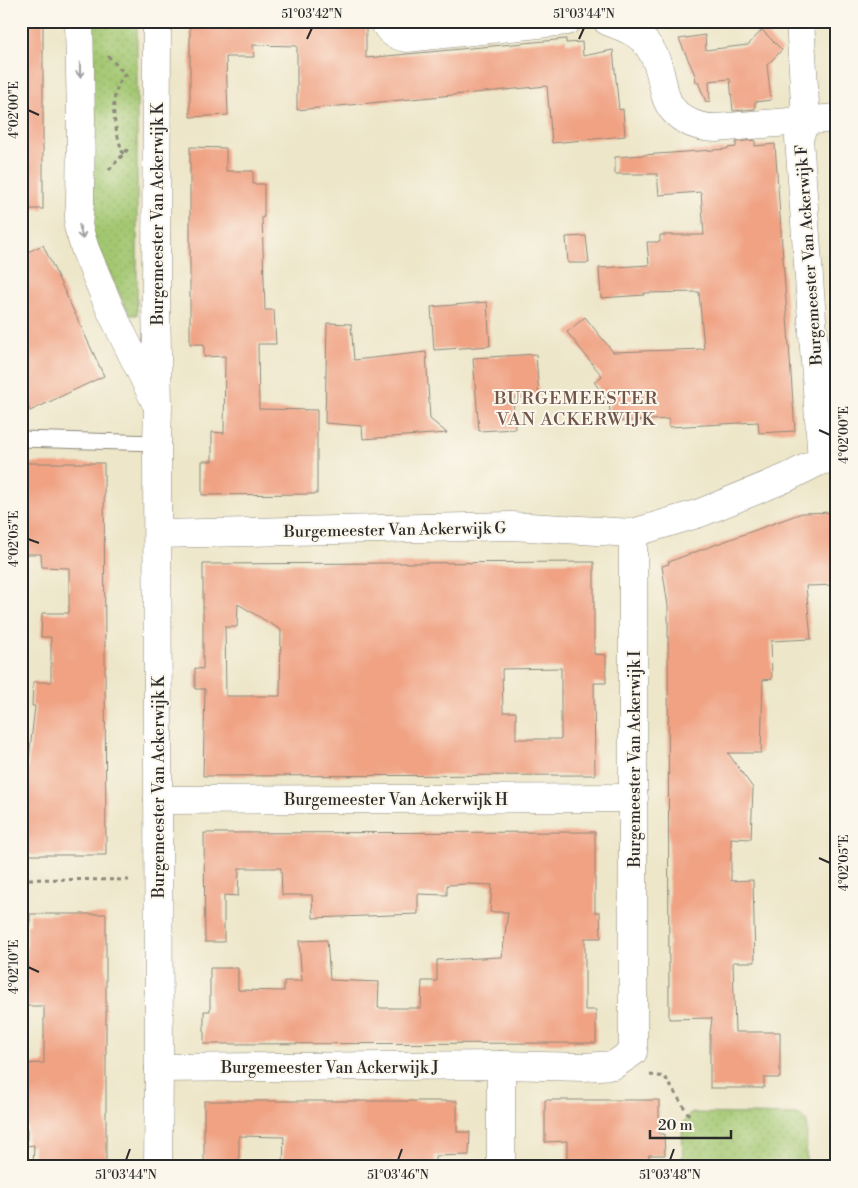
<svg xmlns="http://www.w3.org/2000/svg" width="858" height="1188" viewBox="0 0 858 1188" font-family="'Libre Bodoni',serif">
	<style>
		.grass { fill: url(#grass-dots); stroke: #67794e }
		.building { fill: #f0a283; fill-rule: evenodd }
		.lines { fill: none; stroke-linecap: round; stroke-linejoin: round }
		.service-casing { stroke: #8c887a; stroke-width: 17 }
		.minor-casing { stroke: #8c887a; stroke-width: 29 }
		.path { stroke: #8c887a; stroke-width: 3; stroke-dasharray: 4 4; stroke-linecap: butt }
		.service { stroke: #fff; stroke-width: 15 }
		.minor { stroke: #fff; stroke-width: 28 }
		.oneway { stroke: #a0a0a0 }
		.ticks { fill: none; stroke: #2b2b2b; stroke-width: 2 }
		.labels { text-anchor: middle; stroke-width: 4; stroke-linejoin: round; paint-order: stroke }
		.street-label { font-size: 16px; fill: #2b2b2b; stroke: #fbf7ec }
		.neighbourhood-label { font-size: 18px; letter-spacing: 1px; fill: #70554a; stroke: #fbf7ec }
		.neatline { fill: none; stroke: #2b2b2b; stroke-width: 2 }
		.ticks-label { font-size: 12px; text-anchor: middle; fill: #2b2b2b }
	</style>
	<defs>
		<pattern id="grass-dots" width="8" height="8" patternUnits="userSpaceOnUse" patternTransform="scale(1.25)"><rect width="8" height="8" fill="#a3c771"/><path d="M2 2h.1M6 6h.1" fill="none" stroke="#8cab62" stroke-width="1.8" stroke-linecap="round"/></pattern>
	</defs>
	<rect width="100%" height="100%" fill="#fbf7ec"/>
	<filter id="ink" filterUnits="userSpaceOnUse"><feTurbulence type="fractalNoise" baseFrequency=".02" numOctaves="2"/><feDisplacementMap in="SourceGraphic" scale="10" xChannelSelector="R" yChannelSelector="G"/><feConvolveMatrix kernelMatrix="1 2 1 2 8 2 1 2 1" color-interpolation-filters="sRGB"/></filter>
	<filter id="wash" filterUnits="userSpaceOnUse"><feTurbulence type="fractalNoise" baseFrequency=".0096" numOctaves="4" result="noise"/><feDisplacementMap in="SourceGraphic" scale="20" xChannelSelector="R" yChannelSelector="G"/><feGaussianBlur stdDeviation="1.12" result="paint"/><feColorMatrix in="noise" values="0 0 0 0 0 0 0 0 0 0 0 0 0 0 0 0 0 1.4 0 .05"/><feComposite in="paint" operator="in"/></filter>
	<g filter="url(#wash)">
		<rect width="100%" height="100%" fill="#ede6c9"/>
		<!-- grass -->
		<g class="grass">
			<polygon points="92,21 137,21 137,315 129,315 94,238 92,230"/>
			<polygon points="693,1113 801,1115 807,1122 806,1167 683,1167 682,1124 689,1115"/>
		</g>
		<g id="blocks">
			<!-- building -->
			<g class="building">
				<rect x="21" y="21" width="22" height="188"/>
				<polygon points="226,21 226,23 366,21 366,58 566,39 566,43 582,42 583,56 613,50 619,110 623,109 625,136 552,143 547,86 297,110 297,46 253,45 254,57 226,57 228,115 190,117 190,22"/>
				<polygon points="762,30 782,50 767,65 771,100 755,102 755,109 733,111 730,79 709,81 710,101 706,102 698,82 696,82 695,75 679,39 705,35 706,50 748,45"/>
				<polygon points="755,140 755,146 775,144 795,431 759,433 758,422 669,427 669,419 611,422 609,402 594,382 602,376 567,332 585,317 613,352 704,349 699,292 644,293 644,295 601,298 599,268 649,265 647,242 660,242 660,235 704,235 701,192 659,195 657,174 615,174 615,157 727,149 727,148 736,147 736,142"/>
				<polygon points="190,147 226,148 226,171 253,171 253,184 264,184 264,217 262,217 265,310 274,310 276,344 258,344 259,409 317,410 317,494 202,495 202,461 212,461 212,432 224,433 225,356 204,357 204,344 190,344"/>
				<polygon points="586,236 589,263 568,263 566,237"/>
				<polygon points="43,245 104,376 30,411 21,394 21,255"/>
				<polygon points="487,302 490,346 434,350 431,307"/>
				<polygon points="327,323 351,324 354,360 426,352 430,419 447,433 363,439 362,426 325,423"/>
				<polygon points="536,354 539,397 513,398 515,429 479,431 473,358"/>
				<polygon points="22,463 104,463 106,855 24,855 21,784 26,784 35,706 32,706 33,682 51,682 51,637 41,637 42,613 69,613 69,568 42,567 41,554 21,554"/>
				<polygon points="837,512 837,585 806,586 811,639 771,641 772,679 763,680 761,753 728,753 753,788 751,839 731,838 731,881 753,880 755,962 733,962 735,1032 780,1032 780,1078 764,1078 764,1088 710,1088 710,1034 712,1018 669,1019 668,606 662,566 669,564 668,562 802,513"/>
				<path d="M594 562V654L606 655V683H594L595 775 203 776 205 689H195V668L203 669V564ZM238 604 281 630 280 696H226L225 627H237ZM561 668V739H516V712H503L502 669Z"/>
				<polygon points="595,832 595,912 600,912 601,938 585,938 585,1010 596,1010 596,1043 204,1044 204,1011 210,1011 210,968 238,968 238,990 284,991 284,981 302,981 299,941 327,940 330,980 379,982 378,1008 421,1008 422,981 437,981 437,960 502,957 508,912 490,912 492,885 468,884 447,885 447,895 418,894 418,914 313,918 312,895 282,895 281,868 239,868 238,896 224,895 224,942 205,942 204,833"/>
				<polygon points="30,914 106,914 106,1167 33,1167 34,1145 27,1146 27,1126 21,1126 21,1064 44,1063 44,1006 21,1006 21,959 27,959 27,925 30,925"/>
				<polygon points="545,1100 659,1100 659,1134 664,1134 665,1155 649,1155 648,1161 638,1161 638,1167 567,1167 567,1141 545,1142"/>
				<polygon points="204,1101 457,1101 457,1132 470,1132 469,1155 435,1156 435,1166 402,1162 352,1164 283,1164 284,1137 239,1136 239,1164 204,1164"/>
			</g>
		</g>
	</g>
	<g filter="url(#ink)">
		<use href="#blocks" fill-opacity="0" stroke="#8c887a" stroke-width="1"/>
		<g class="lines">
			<defs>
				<polyline id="service" points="21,439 157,443"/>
				<g id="minor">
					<polyline points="79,21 81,119 80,203 78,226 85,249 110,309 155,401"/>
					<polyline points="157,21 156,301 158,407 157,443 159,1068 158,1167"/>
					<path d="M384 21C389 33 396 36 407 38L567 21"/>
					<path d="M607 21C623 27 640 33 649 47 659 61 661 77 665 94 671 117 694 128 716 128L837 118"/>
					<polyline points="800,21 806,120 799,138 822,460"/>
					<polyline points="158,534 511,526 633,533"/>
					<polyline points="158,800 634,798"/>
					<polyline points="159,1068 501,1065 584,1067 614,1065 633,1052 633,533 700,513 786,478 822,460 837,459"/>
					<polyline points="501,1167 501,1065"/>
				</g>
			</defs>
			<!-- service casing -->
			<use href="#service" class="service-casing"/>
			<!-- minor casing -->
			<use href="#minor" class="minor-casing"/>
			<!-- path -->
			<g class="path">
				<polyline points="108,56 129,78"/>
				<path d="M123 154C115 128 106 98 125 74"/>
				<polyline points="109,170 128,149"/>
				<polyline points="21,879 131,880"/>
				<polyline points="650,1075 665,1077 689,1115"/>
			</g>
			<!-- service -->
			<use href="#service" class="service"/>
			<!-- minor -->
			<use href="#minor" class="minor"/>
		</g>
		<!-- one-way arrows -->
		<defs><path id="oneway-shaft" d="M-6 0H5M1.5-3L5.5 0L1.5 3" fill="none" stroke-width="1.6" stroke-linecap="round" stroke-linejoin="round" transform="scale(1.25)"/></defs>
		<g class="oneway">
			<use href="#oneway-shaft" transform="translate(80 70) rotate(89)"/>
			<use href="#oneway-shaft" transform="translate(81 232) rotate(77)"/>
		</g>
	</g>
	<!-- ticks -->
	<path class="ticks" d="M307 39 312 28M579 39 584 28M28 110 39 115M819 430 830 435M28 539 39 543M819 858 830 863M28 967 39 972M126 1160 130 1149M398 1160 402 1149M670 1160 674 1149"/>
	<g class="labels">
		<!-- street labels -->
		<g class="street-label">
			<text transform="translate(157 214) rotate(-90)" y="6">Burgemeester Van Ackerwijk K</text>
			<text transform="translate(808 255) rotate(-94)" y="6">Burgemeester Van Ackerwijk F</text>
			<text transform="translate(395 529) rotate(-1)" y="6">Burgemeester Van Ackerwijk G</text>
			<text transform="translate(634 759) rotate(-90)" y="6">Burgemeester Van Ackerwijk I</text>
			<text transform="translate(158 787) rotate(-90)" y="6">Burgemeester Van Ackerwijk K</text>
			<text x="396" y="805">Burgemeester Van Ackerwijk H</text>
			<text x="330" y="1073">Burgemeester Van Ackerwijk J</text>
		</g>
		<!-- neighbourhood labels -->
		<g class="neighbourhood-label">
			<text x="576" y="404">BURGEMEESTER<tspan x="576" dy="21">VAN ACKERWIJK</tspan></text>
		</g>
	</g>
	<!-- margin -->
	<rect width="858" height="1188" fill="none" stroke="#fbf7ec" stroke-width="55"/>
	<!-- scale -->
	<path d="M650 1130v8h81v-8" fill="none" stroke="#2b2b2b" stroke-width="2.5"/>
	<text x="658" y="1130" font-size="15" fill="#2b2b2b" stroke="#fbf7ec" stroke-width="4" paint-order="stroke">20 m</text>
	<rect x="28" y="28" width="802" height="1132" class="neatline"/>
	<g class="ticks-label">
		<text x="312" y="18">51°03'42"N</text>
		<text x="584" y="18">51°03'44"N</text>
		<text transform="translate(14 110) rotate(-90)" y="4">4°02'00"E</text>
		<text transform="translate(844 435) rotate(-90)" y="4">4°02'00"E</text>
		<text transform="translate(14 539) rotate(-90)" y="4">4°02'05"E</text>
		<text transform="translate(844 863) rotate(-90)" y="4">4°02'05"E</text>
		<text transform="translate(14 967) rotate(-90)" y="4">4°02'10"E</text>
		<text x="126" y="1179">51°03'44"N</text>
		<text x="398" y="1179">51°03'46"N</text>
		<text x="670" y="1179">51°03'48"N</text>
	</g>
</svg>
